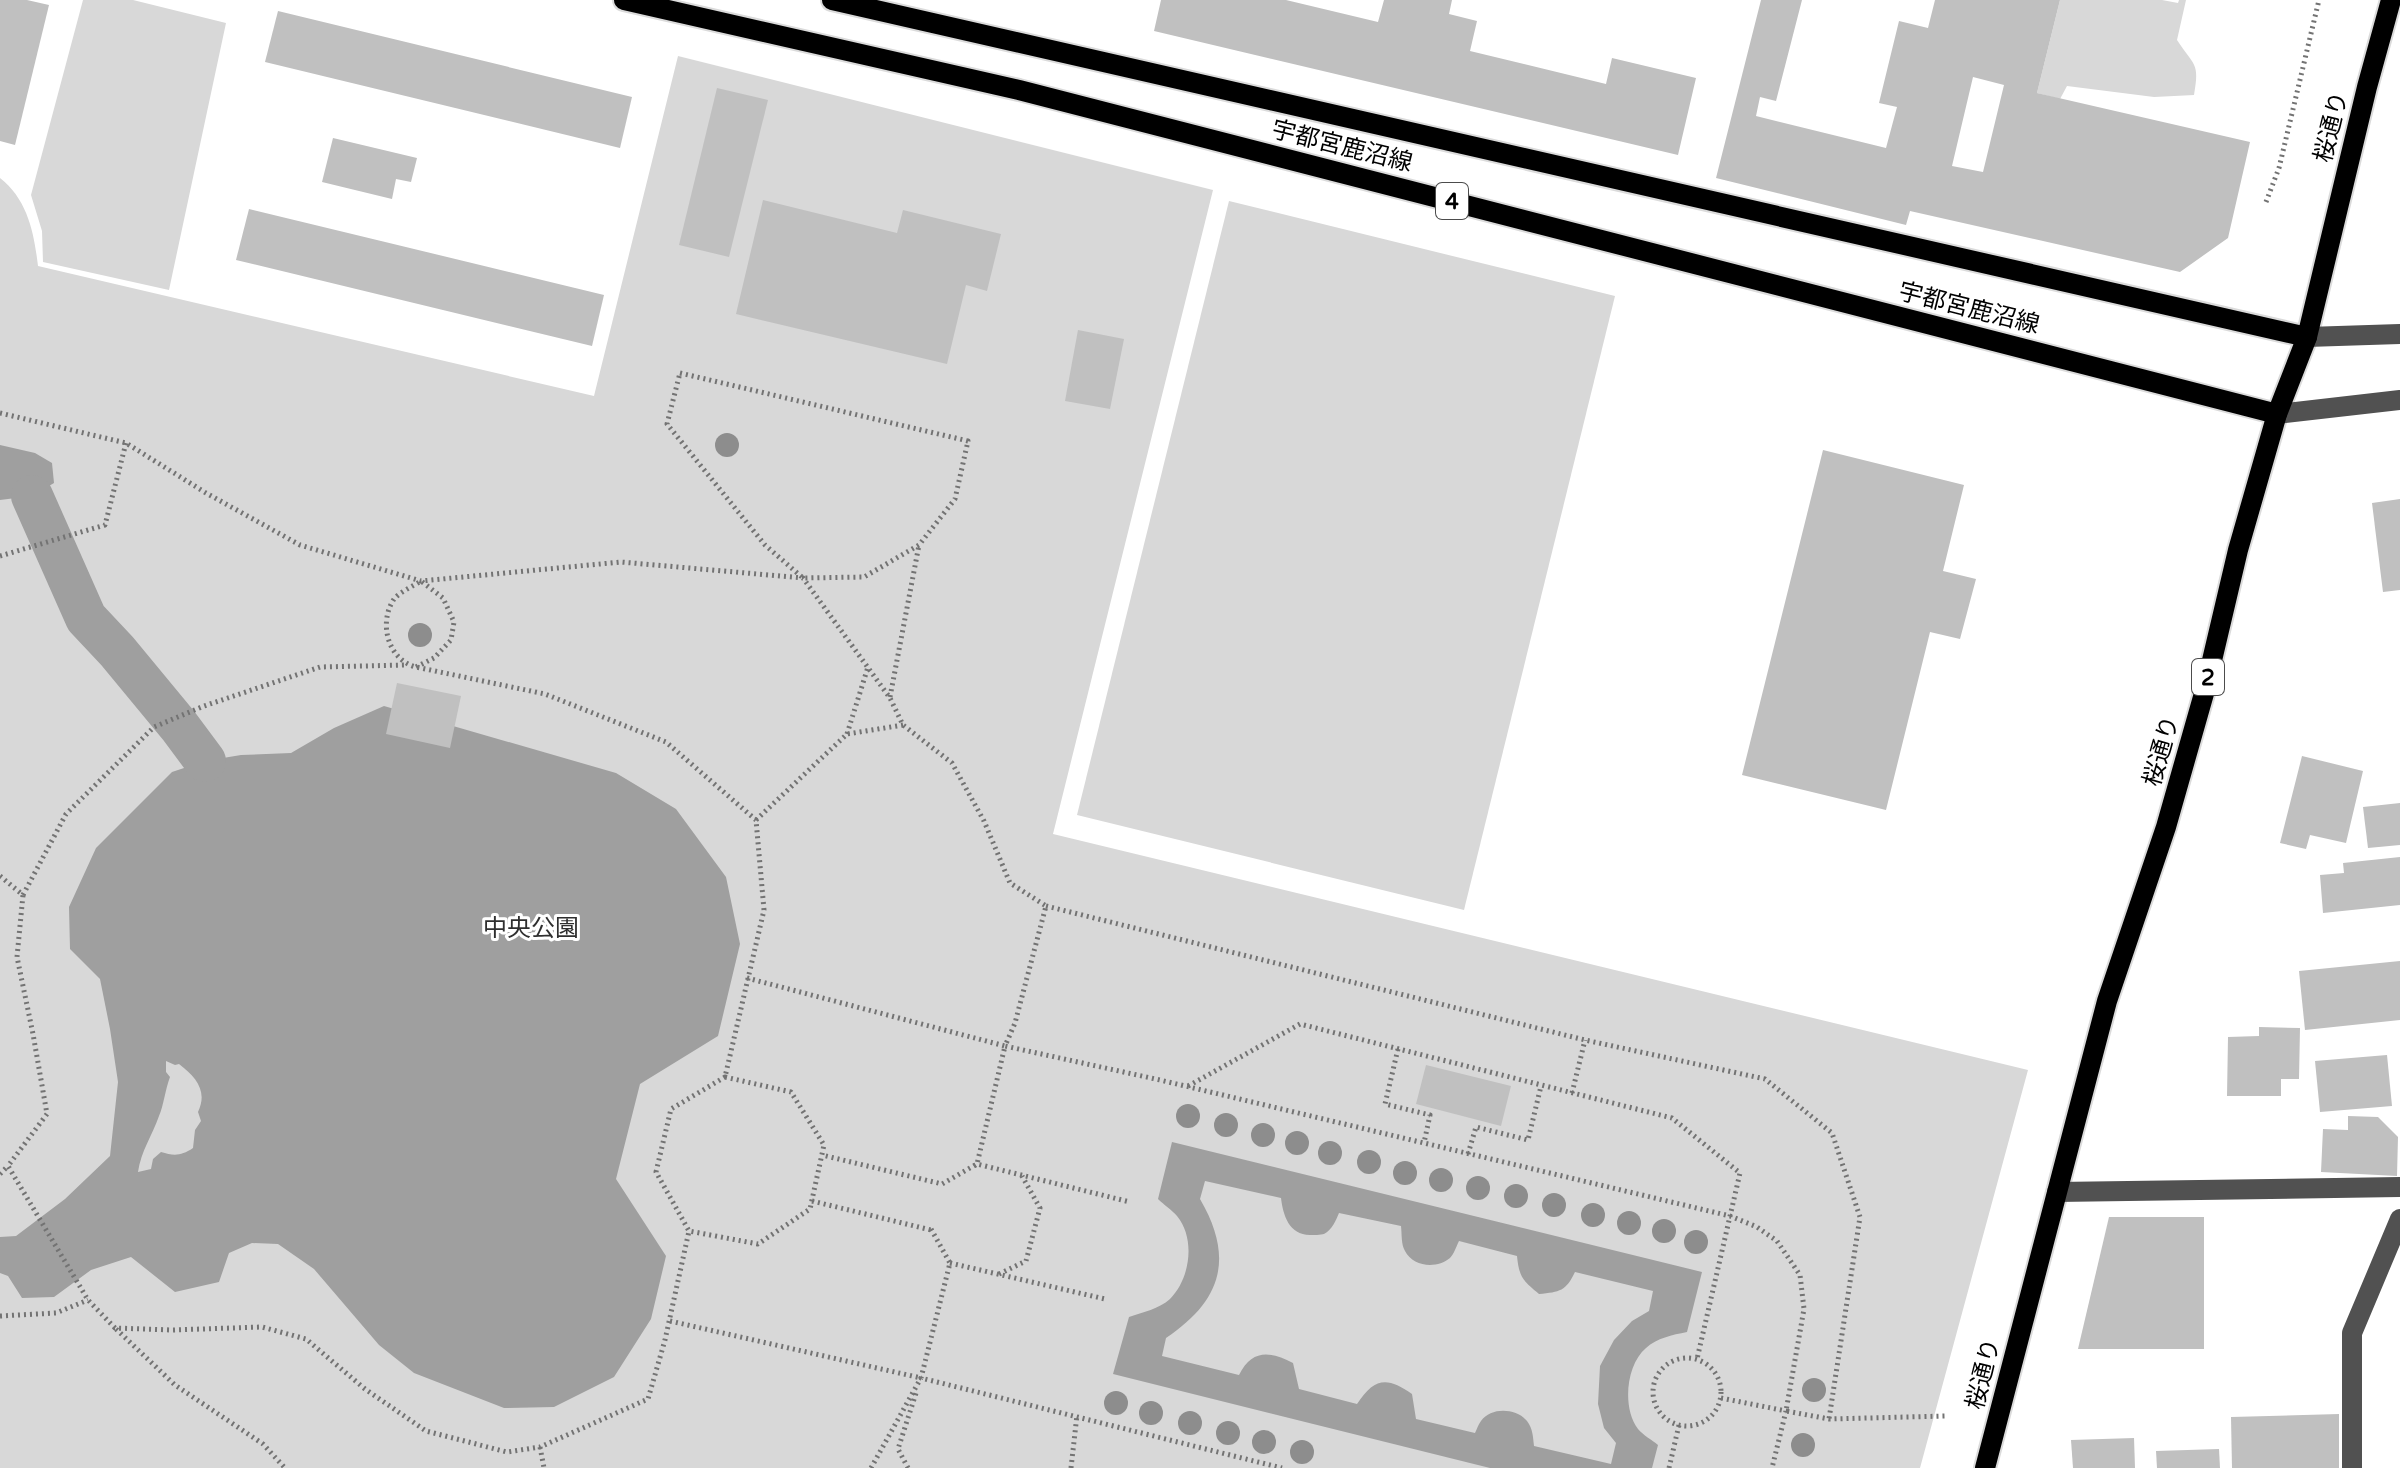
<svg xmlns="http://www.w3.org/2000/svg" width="2400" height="1468" viewBox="0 0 2400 1468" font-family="'Varela Round','Noto Sans JP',sans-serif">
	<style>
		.green { fill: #d8d8d8 }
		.water { fill: #9f9f9f; fill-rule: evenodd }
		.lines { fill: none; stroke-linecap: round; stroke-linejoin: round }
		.canal { stroke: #9f9f9f; stroke-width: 42 }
		.building { fill: #c0c0c0; fill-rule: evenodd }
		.major-casing { stroke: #dbdbdb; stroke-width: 24 }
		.path { stroke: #737373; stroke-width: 5; stroke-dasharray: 2 4; stroke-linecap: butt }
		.minor { stroke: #515151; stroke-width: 20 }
		.major { stroke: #000; stroke-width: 20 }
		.tree { fill: #8d8d8d }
		.labels { text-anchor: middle; stroke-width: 6; stroke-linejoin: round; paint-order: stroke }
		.shield { fill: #fff; stroke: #4c4c4c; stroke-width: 2 }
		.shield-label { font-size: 22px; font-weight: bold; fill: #000 }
		.street-label { font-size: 24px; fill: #000; stroke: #fff }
		.park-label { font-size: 24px; fill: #2f2f2f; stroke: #fff }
	</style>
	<rect width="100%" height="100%" fill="#fff"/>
	<!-- green -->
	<g class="green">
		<polygon points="83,0 133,0 226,23 169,290 43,262 42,231 31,195"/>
		<path d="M2060 0H2162L2178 3 2179 0H2186L2177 40C2194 66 2200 62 2194 95L2154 97 2067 86 2060 99 2037 93Z"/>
		<path d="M678 56 1213 190 1053 834 2028 1070 1920 1468H0V178C28 200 34 233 38 266L594 396Z"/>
		<polygon points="1229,201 1615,296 1464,910 1077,815"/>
	</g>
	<!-- water -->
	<g class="water">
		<polygon points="0,445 35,453 52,463 54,483 32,496 0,500"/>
		<path d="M384 706 616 773 676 809 726 877 740 944 718 1036 640 1084 616 1179 666 1256 651 1319 614 1377 554 1407 504 1408 414 1373 379 1345 314 1269 278 1244 252 1243 229 1253 219 1282 175 1292 131 1257 91 1270 54 1297 22 1298 8 1276 0 1273V1237L16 1236 65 1199 110 1156 118 1082 110 1029 100 979 70 949 69 907 96 848 172 772 205 761 241 755 291 753 334 728ZM166 1061 175 1065 179 1064C196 1077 208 1091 198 1112L201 1121 195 1130 193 1148C181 1156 174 1156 161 1152L153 1159 151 1169 138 1172C141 1151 152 1136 159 1116 164 1104 165 1090 170 1077L166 1072Z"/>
		<path d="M1172 1142 1702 1272 1687 1332C1672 1335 1657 1338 1646 1348 1626 1365 1622 1408 1638 1429 1643 1435 1652 1440 1658 1445L1652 1468H1490L1113 1374 1129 1317C1143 1312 1159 1309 1170 1299 1190 1279 1196 1239 1177 1216 1172 1210 1164 1205 1158 1199ZM1205 1181 1281 1198C1283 1215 1289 1235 1310 1235 1313 1235 1321 1235 1324 1234 1332 1230 1336 1220 1339 1213L1401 1226C1402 1235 1401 1244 1405 1251 1413 1267 1437 1269 1450 1258 1454 1254 1456 1247 1459 1241L1517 1256C1519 1277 1523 1281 1539 1294 1560 1292 1566 1291 1575 1272L1653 1291 1649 1311 1632 1321 1614 1340 1600 1366 1598 1404 1604 1428 1616 1443 1611 1464 1534 1446C1533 1437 1533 1429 1527 1421 1516 1408 1491 1407 1481 1421 1478 1425 1477 1429 1475 1433L1416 1419 1412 1394C1387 1376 1374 1378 1357 1404L1299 1389 1293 1363C1270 1351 1252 1349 1239 1375L1162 1356 1166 1338C1221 1301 1235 1259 1200 1199Z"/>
	</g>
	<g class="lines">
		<!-- canal -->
		<polyline class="canal" points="32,496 86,618 117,651 179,726 205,761"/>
	</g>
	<!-- building -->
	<g class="building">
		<polygon points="0,0 27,0 49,5 15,145 0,141"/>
		<polygon points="1161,0 1286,0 1378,22 1384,0 1452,0 1449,14 1477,21 1470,51 1606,84 1612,58 1696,78 1678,155 1154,31"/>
		<path d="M1761 0H1802L1776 101 1760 97 1756 116 1886 148 1897 107 1879 103 1899 21 1928 28 1935 0H2060L2037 93 2250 142 2228 238 2180 272 1910 211 1906 225 1716 178ZM1973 77 2004 85 1983 172 1952 166Z"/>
		<polygon points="278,11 632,97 620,148 265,62"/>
		<polygon points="717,88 768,100 729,257 679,245"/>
		<polygon points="333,138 417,158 411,182 396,179 392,199 322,182"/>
		<polygon points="763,200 897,233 903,210 1001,234 987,291 966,285 947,364 736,314"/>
		<polygon points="249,209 604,295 592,346 236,260"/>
		<polygon points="1078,330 1124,339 1110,409 1065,401"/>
		<polygon points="1823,450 1964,485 1943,571 1976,579 1960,639 1930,632 1886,810 1742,775"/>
		<polygon points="2400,499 2400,590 2383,592 2372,503"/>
		<polygon points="397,683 461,696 450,748 386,734"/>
		<polygon points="2302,756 2363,771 2346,843 2310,835 2306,849 2280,843"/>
		<polygon points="2400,803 2400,845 2368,848 2363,807"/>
		<polygon points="2400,857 2400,905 2323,913 2320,875 2344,873 2343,863"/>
		<polygon points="2400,961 2400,1020 2305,1030 2299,971"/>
		<polygon points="2259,1027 2300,1028 2299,1079 2281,1079 2281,1096 2227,1096 2228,1037 2259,1036"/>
		<polygon points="2387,1055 2392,1106 2320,1112 2315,1061"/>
		<polygon points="1426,1065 1511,1086 1501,1126 1416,1104"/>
		<polygon points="2348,1116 2378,1117 2398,1137 2397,1176 2321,1172 2323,1129 2348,1130"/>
		<polygon points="2109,1217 2204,1217 2204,1349 2078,1349"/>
		<polygon points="2339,1414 2339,1468 2232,1468 2231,1417"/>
		<polygon points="2134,1438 2135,1468 2073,1468 2071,1440"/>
		<polygon points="2219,1449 2220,1468 2157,1468 2156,1451"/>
	</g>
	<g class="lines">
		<defs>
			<g id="major">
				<polyline points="624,0 1019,90 2277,414"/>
				<polyline points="832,0 2307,337"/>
				<polyline points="1985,1468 2107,1001 2166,827 2205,690 2238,550 2277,414 2307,337 2367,87 2391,0"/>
			</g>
		</defs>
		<!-- major casing -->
		<use href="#major" class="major-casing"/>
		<!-- path -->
		<g class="path">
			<polyline points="2266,202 2279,168 2319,0"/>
			<polygon points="680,373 968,441 955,499 919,545 864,577 803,578 765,545 667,424"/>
			<polyline points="0,413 126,443 206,493 300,545 421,581 621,562 803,578 890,698 903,725 952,763 984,821 1010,883 1046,906 1015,1023 1005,1046 1160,1080 1730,1216 1757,1227 1777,1241 1800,1275 1804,1309 1786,1411 1829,1419 1946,1416"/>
			<polyline points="0,556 105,525 126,443"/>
			<path d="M416 667 434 658 451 640 454 622 443 598 421 581C413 586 400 592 394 599 378 623 388 660 416 667L545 694 666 742 756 820 764 910 725 1077"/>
			<polyline points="890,697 919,545"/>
			<polyline points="847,734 868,667"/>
			<polyline points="756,820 847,734 903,725"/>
			<polyline points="0,876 23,895 17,957 33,1034 47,1114 8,1166 88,1300 115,1328 172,1330 262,1327 306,1339 365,1389 426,1431 507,1452 540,1447 648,1399 665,1340 689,1231"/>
			<polyline points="23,895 66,814 154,727 204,706 320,667 406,665"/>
			<polyline points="1046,906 1585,1040 1765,1079 1832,1133 1860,1217 1829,1419"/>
			<polyline points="747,978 1005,1046 977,1164 942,1184 822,1155"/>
			<polyline points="1398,1049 1385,1104 1430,1115 1424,1143"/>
			<polygon points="725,1077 791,1092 824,1145 810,1209 758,1244 689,1231 656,1172 671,1109"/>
			<polyline points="1188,1086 1300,1024 1672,1118 1740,1173 1697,1359"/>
			<polyline points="1572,1093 1585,1040"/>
			<polyline points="1468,1154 1476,1127 1528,1140 1541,1086"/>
			<polyline points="974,1166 977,1164 1130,1202"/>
			<polyline points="0,1174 8,1166"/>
			<polyline points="812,1201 931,1230"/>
			<polyline points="931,1229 950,1263 921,1378 1282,1468"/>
			<polyline points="950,1263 1105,1299"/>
			<polyline points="999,1274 1026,1261 1040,1208 1022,1176"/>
			<polyline points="0,1316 56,1313 88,1300"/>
			<polyline points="670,1321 921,1378"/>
			<polyline points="116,1329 175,1385 263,1444 285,1468"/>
			<circle cx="1687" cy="1392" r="34"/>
			<polyline points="1721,1398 1786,1411 1772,1468"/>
			<polyline points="540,1447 544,1468"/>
			<polyline points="871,1468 921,1378"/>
			<polyline points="908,1468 898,1449 917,1390"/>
			<polyline points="1071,1468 1077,1415"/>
			<polyline points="1669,1468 1679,1425"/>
		</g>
		<!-- minor -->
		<g class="minor">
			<polyline points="2307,337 2400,334"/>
			<polyline points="2277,414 2400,400"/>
			<polyline points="2057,1192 2400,1187"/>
			<polyline points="2352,1468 2352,1333 2400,1219"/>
		</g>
		<!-- major -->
		<use href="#major" class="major"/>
	</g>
	<!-- trees -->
	<g class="tree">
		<circle cx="727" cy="445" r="12"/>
		<circle cx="420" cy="635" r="12"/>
		<circle cx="1188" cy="1116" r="12"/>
		<circle cx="1226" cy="1125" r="12"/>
		<circle cx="1263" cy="1135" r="12"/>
		<circle cx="1297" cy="1143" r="12"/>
		<circle cx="1330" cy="1153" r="12"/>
		<circle cx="1369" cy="1162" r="12"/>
		<circle cx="1405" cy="1173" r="12"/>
		<circle cx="1441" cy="1180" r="12"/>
		<circle cx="1478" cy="1188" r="12"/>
		<circle cx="1516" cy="1196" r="12"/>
		<circle cx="1554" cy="1205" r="12"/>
		<circle cx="1593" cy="1215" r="12"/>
		<circle cx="1629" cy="1223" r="12"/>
		<circle cx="1664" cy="1231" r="12"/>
		<circle cx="1696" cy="1242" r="12"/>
		<circle cx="1814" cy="1390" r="12"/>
		<circle cx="1116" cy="1403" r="12"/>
		<circle cx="1151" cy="1413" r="12"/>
		<circle cx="1190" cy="1423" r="12"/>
		<circle cx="1228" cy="1433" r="12"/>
		<circle cx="1264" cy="1442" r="12"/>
		<circle cx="1803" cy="1445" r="12"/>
		<circle cx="1302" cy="1452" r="12"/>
	</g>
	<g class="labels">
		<!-- shield labels -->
		<g class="shield">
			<rect x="1436" y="183" width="32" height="36" rx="6"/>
			<rect x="2192" y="659" width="32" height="36" rx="6"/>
		</g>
		<g class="shield-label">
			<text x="1452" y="209">4</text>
			<text x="2208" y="685">2</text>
		</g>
		<!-- street labels -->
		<g class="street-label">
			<text transform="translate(2331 127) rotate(-76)" y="8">桜通り</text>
			<text transform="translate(1342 146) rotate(14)" y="8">宇都宮鹿沼線</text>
			<text transform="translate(1969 308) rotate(14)" y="8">宇都宮鹿沼線</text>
			<text transform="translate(2161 751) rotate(-74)" y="8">桜通り</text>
			<text transform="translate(1983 1374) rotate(-76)" y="8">桜通り</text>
		</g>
		<!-- park labels -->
		<g class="park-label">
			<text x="531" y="936">中央公園</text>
		</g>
	</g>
</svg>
